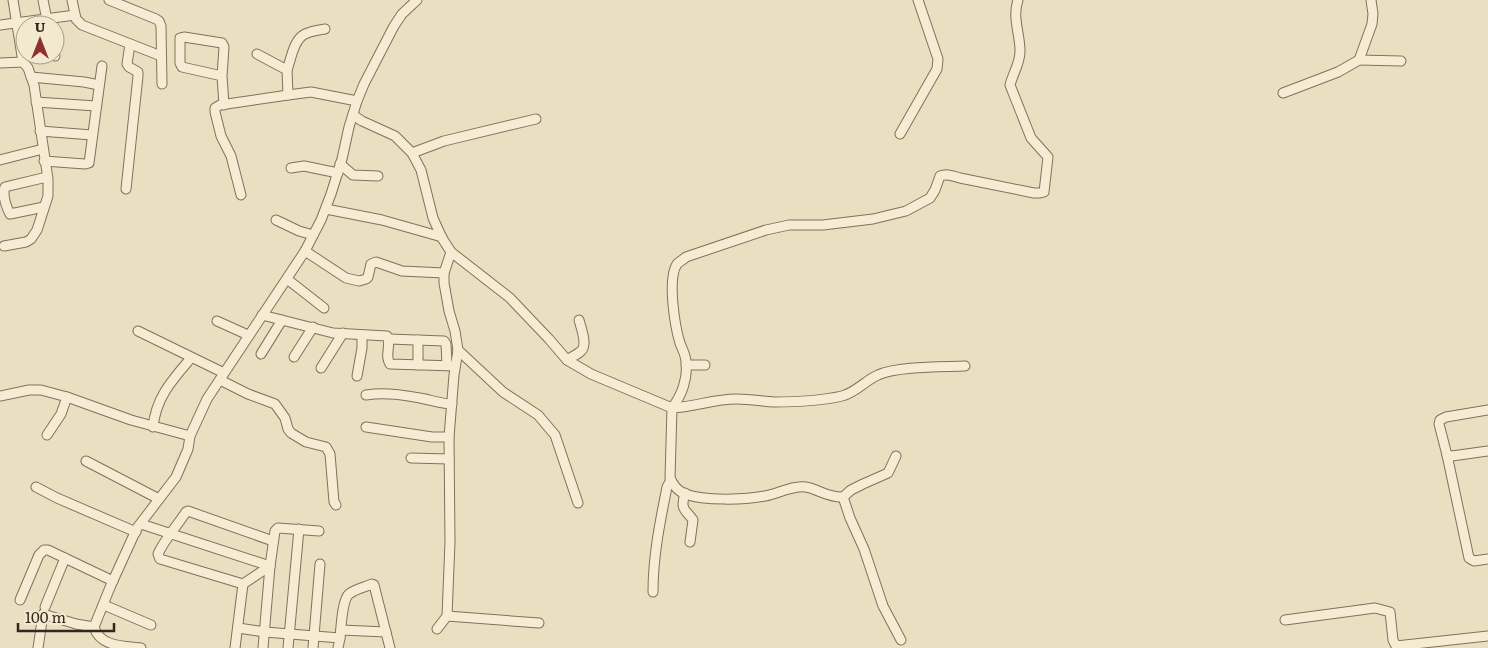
<svg xmlns="http://www.w3.org/2000/svg" width="1488" height="648" viewBox="0 0 1488 648" font-family="Literata,serif">
	<style>
		.lines { fill: none; stroke-linecap: round; stroke-linejoin: round }
		.minor-casing { stroke: #83705a; stroke-width: 11 }
		.minor { stroke: #f6ecd4; stroke-width: 9 }
	</style>
	<rect width="100%" height="100%" fill="#eadfc1"/>
	<g class="lines">
		<defs>
			<g id="minor">
				<polyline points="13,0 23,62"/>
				<polyline points="43,0 48,25"/>
				<polyline points="72,0 76,19 82,25 161,56"/>
				<polyline points="109,0 156,19 159,21 161,26 162,84"/>
				<polyline points="0,25 75,15"/>
				<polyline points="257,54 287,70 288,95 311,92 357,101"/>
				<polyline points="54,55 55,56"/>
				<polyline points="1359,60 1401,61"/>
				<polyline points="0,63 23,62 28,68 34,85 48,179 48,196 37,230 31,239 26,242 4,246"/>
				<path d="M287 70C291 59 294 39 305 34 311 31 319 30 325 29"/>
				<polyline points="222,76 182,67 180,63 180,38 184,37 222,43 224,47 222,76 224,105"/>
				<polyline points="31,77 84,82 99,85"/>
				<polyline points="1283,93 1338,72 1359,60 1372,24 1373,14 1371,0"/>
				<polyline points="36,102 96,106"/>
				<path d="M353 115 362 121 395 136 412 153 421 170 433 218 442 238 451 252 510 298 549 339 567 360 591 374 672 408C682 395 688 378 686 362 686 355 682 349 680 343 675 327 667 279 677 264 679 262 684 259 686 257L766 230 789 225H823L873 219 906 211 930 198 935 190 940 176C947 173 953 176 960 178L1034 193H1040L1044 192 1048 157 1031 138 1010 85C1013 73 1020 64 1020 51 1020 33 1012 18 1018 0"/>
				<polyline points="40,131 92,135"/>
				<polyline points="900,134 937,69 938,59 918,0"/>
				<polyline points="412,153 444,141 536,119"/>
				<polyline points="0,160 43,149"/>
				<polyline points="44,161 85,164 89,163 102,66"/>
				<polyline points="340,164 353,175 378,176"/>
				<polyline points="291,168 304,166 338,173"/>
				<polyline points="126,189 138,76 138,72 129,67 127,64 130,44"/>
				<polyline points="241,195 231,156 221,136 215,112 215,108 220,105 288,95"/>
				<path d="M44 207 10 214C6 206 2 196 5 187L9 186 47 177"/>
				<polyline points="326,209 382,220 442,237"/>
				<polyline points="276,220 299,231 313,235"/>
				<polyline points="305,251 346,278 359,281 366,279 368,277 371,264 376,262 402,271 444,273"/>
				<polyline points="287,279 324,308"/>
				<path d="M262 315 333 333 387 336C392 345 384 355 390 364L455 366"/>
				<polyline points="217,321 248,335"/>
				<polyline points="138,331 224,373"/>
				<polyline points="389,339 444,341 446,344 447,365"/>
				<polyline points="458,350 503,392 538,415 555,435 578,503"/>
				<polyline points="261,354 282,320"/>
				<polyline points="294,357 313,327"/>
				<path d="M567 360C571 357 577 355 581 351 588 345 581 328 579 320"/>
				<polyline points="418,365 418,340"/>
				<polyline points="686,365 705,365"/>
				<polyline points="321,368 343,333"/>
				<polyline points="357,376 362,348 362,335"/>
				<polyline points="220,380 248,394 275,404 285,418 288,429 291,433 306,442 326,447 330,454 334,502 336,505"/>
				<path d="M366 395C386 392 405 395 425 399 434 401 442 404 452 404"/>
				<polyline points="0,396 29,390 41,390 67,397 131,420 190,436"/>
				<polyline points="1488,410 1446,417 1440,420 1439,424 1447,455 1452,456 1488,451"/>
				<path d="M153 427C156 397 173 379 191 358"/>
				<polyline points="366,427 432,437 449,437"/>
				<polyline points="47,435 61,414 67,397"/>
				<polyline points="1447,455 1469,558 1474,561 1488,559"/>
				<path d="M896 456 888 473 863 484 851 490 843 497C825 498 814 485 799 487 787 488 776 494 765 496 744 500 705 501 685 494 678 491 673 485 670 478L672 408C694 407 714 399 736 399 749 399 761 401 774 402 797 402 820 401 842 396 855 393 866 380 878 375 897 366 942 367 965 366"/>
				<polyline points="411,458 449,459"/>
				<polyline points="86,461 159,499"/>
				<polyline points="36,487 57,498 136,532"/>
				<path d="M685 493C680 510 685 509 693 520L690 542"/>
				<polyline points="843,497 850,518 864,549 883,606 901,640"/>
				<polyline points="141,524 270,566"/>
				<path d="M270 566 243 584 160 559 158 554C164 540 177 526 186 512L188 511 273 541"/>
				<path d="M653 592C653 556 660 522 667 487L671 480"/>
				<polyline points="20,600 39,555 44,550 48,550 113,581"/>
				<polyline points="104,605 151,625"/>
				<polyline points="45,607 65,558"/>
				<polyline points="447,616 539,623"/>
				<polyline points="1285,620 1375,608 1390,612 1393,640 1396,646 1488,636"/>
				<polyline points="238,628 265,632 340,638 338,648"/>
				<polyline points="437,629 447,616 450,542 449,437 454,375 458,350 455,331 449,311 444,283 444,273 451,252"/>
				<polyline points="341,630 386,632"/>
				<path d="M340 638C341 629 342 600 349 594 355 589 365 587 372 584L374 585 390 648"/>
				<polyline points="38,648 43,614 76,624 94,627"/>
				<path d="M141 648C124 646 100 647 94 627L111 585 137 528 176 477 188 449 190 436 207 399 305 251 321 220 331 194 342 159 349 127 357 101 364 84 394 26 402 14 417 0"/>
				<polyline points="235,648 243,584"/>
				<polyline points="263,648 270,566 275,531 278,528 319,531"/>
				<polyline points="288,648 299,529"/>
				<polyline points="313,648 320,564"/>
			</g>
		</defs>
		<!-- minor casing -->
		<use href="#minor" class="minor-casing"/>
		<!-- minor -->
		<use href="#minor" class="minor"/>
	</g>
	<!-- north arrow -->
	<g transform="translate(40 40)"><circle r="24" fill="#f2e9d0" stroke="#a69c88"/>
	<path d="M0-4L9 19L0 12L-9 19Z" fill="#8d302e"/>
	<text y="-8" font-size="14" font-weight="bold" text-anchor="middle" fill="#33281d">U</text>
	</g>
	<!-- scale -->
	<path d="M18 623v8h96v-8" fill="none" stroke="#33281d" stroke-width="2.5"/>
	<text x="25" y="623" font-size="15" fill="#33281d" stroke="#f2e9d0" stroke-width="4" paint-order="stroke">100 m</text>
</svg>
